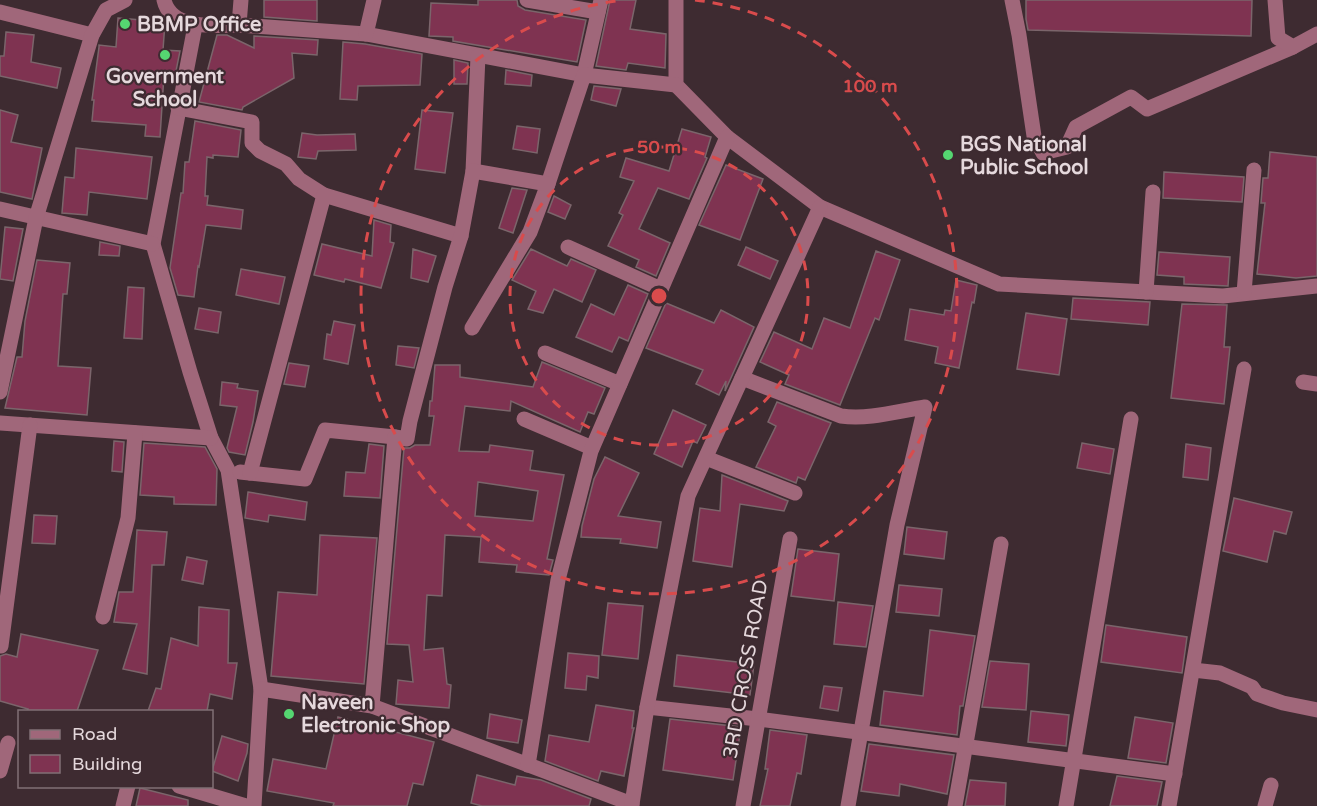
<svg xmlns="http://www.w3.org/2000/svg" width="1317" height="806" viewBox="0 0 1317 806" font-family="'Varela Round',sans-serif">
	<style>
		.building { fill: #7f3351; stroke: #7b656b; stroke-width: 1.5; fill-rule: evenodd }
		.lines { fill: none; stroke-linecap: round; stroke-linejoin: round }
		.minor { stroke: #a0677a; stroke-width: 15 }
		.ring { fill: none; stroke: #d94b4c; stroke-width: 3; stroke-dasharray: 10 8 }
		.poi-dot { fill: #55d671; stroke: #3e2b31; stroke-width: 2 }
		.labels { text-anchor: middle; stroke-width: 4.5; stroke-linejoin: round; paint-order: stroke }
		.poi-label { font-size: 20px; font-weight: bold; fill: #e5d8dc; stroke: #3e2b31; text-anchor: start }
		.street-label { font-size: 20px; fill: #e5d8dc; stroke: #3e2b31 }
		.centre { fill: #d94b4c; stroke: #3e2b31; stroke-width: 3 }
		.ring-label { font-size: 18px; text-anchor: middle; font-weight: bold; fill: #d94b4c; stroke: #3e2b31; stroke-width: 4.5; stroke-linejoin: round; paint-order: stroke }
	</style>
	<rect width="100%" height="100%" fill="#3e2b31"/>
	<!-- building -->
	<g class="building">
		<polygon points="264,0 317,0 317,21 264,17"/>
		<polygon points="478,0 517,0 518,6 525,10 586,20 577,62 453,41 453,37 429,36 431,3 478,5"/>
		<polygon points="610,0 636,0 630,29 666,34 665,68 628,63 626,70 596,66"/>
		<polygon points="1026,0 1252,0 1251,36 1028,30 1026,19"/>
		<polygon points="118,18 165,22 163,50 180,51 175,76 164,75 160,137 145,136 146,125 92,121 94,100 92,100 99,47 99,45 116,47"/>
		<polygon points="6,32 34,35 31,62 61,68 57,88 0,76 0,56 4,56"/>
		<polygon points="217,35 227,35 254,48 254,36 318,40 317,55 292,53 294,78 243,107 242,110 199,102"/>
		<polygon points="343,42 365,44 422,54 420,85 358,86 357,100 340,99"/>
		<polygon points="454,60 468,63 467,84 454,84"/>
		<polygon points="506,70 532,75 531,86 505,84"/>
		<polygon points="594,86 621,89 616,106 591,100"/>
		<polygon points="0,110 18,115 11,142 42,148 32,199 0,192"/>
		<polygon points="422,110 453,113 445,173 415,169"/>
		<polygon points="195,121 241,130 238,157 213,155 213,158 207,157 205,196 208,196 207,205 243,210 241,229 206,225 199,267 198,266 194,297 178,295 170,268 181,193 183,193 185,162 189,162"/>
		<polygon points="517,126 540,129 537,153 513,149"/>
		<polygon points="682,129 711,137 705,157 707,158 689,199 658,188 639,229 670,243 656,276 636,267 639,260 608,246 623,215 619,213 634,181 620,177 626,158 669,171"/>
		<polygon points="302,133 317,135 355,134 356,150 318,151 316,159 298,157"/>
		<polygon points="76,148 152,157 147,199 89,192 87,215 62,213 65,177 74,178"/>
		<polygon points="1270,152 1317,157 1317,276 1296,278 1257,274 1265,203 1261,203 1263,178 1268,178"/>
		<polygon points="726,165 763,179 740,240 699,225"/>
		<polygon points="1164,172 1244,177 1242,202 1163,198"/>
		<polygon points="512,188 527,190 513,233 499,228"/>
		<polygon points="554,196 571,205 565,219 548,212"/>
		<polygon points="374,220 391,225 390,242 394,243 381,288 345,279 344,282 314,275 322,244 372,256"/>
		<polygon points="5,227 23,229 13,281 0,279"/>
		<polygon points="100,242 120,246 119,256 99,255"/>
		<polygon points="746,247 778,261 770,279 738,265"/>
		<polygon points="413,249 436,256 428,282 411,278"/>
		<polygon points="531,249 567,266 571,259 596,270 582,302 554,289 543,313 528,309 536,291 512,280"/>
		<polygon points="876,251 900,260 879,320 875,318 840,405 785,384 789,375 760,362 774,332 812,349 824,318 850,328"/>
		<polygon points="1159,252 1230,257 1228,286 1184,284 1184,277 1157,275"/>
		<polygon points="37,260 70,263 67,294 63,294 58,366 91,368 87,415 5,408 17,357 22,357 25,321"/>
		<polygon points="241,269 285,277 279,304 236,295"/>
		<polygon points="956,280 977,285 974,303 972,302 959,368 935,363 938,347 905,340 910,309 944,315 945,310 951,311"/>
		<polygon points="628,285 648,294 628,341 619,337 612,352 576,337 591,304 614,315"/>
		<polygon points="128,287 144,288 142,339 124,338"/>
		<polygon points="1073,298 1150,302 1148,325 1071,319"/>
		<polygon points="666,303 714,323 721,310 754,327 725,391 726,381 719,395 696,384 703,370 646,348"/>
		<polygon points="1182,304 1227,305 1224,347 1230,347 1224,404 1171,398"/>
		<polygon points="199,308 221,312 218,333 195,329"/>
		<polygon points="1026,313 1067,319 1059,375 1017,369"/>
		<polygon points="334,321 355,325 348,364 324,359 327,334 331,335"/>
		<polygon points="398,346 419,348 414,368 396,365"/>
		<path d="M542 362 605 388 594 414 588 412 580 432 511 401 510 411 465 406 459 451 489 452 490 445 533 451 530 470 564 475 547 559 553 560 549 575 516 572 517 565 479 562 481 537 445 535 442 596 427 595 424 650 443 648 447 684 451 685 449 708 396 704 398 680 413 682 409 645 387 644 404 448H410L415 445H430L434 416H429L430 401H432L435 365H460V377L533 387ZM478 482 538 491 533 521 475 516Z"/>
		<polygon points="289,363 309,366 305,387 284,384"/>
		<polygon points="222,382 238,384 237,388 258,391 253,422 245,455 229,452 227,448 237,407 220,405"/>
		<polygon points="777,402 831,423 805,480 798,477 796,483 756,467 776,426 768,422"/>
		<polygon points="673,410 706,425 697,443 693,441 682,467 654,454"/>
		<polygon points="114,441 124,442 122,472 112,471"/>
		<polygon points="144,443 205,447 217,469 216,505 174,504 174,497 140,495"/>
		<polygon points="1082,443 1114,449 1110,474 1077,468"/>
		<polygon points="369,444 384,446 380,498 344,496 346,472 365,473"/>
		<polygon points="1186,444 1211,448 1208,480 1183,477"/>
		<polygon points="605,457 639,473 618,516 661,522 657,548 620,543 621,539 581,537 582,526 594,479"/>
		<polygon points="722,475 788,501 784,511 740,504 732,567 693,561 700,508 720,511"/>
		<polygon points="248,492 307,502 305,520 269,515 268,522 245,518"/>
		<polygon points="1234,498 1292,512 1286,534 1274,531 1267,562 1223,551"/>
		<polygon points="34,515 57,516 55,544 32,543"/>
		<polygon points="907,527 947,532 944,559 904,554"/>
		<polygon points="137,530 167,532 164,565 152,565 147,674 123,669 137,624 114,622 119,592 133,592"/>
		<polygon points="320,535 377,538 364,684 271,676 278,592 317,595"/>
		<polygon points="798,549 839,554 834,601 791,596"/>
		<polygon points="187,557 207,561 203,584 182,580"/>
		<polygon points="899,585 942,589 939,616 896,612"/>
		<polygon points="838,602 873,606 866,647 834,644"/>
		<polygon points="608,603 643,606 638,659 602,655"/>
		<polygon points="199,607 229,610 228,663 237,663 232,699 210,694 207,711 148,711 156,688 161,689 171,638 198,646"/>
		<polygon points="1106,625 1187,637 1182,673 1101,662"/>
		<polygon points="930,630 975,636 963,706 960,706 957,735 880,725 884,691 923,696"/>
		<polygon points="21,634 98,650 77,711 27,711 28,709 0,701 0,656 6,654 17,657"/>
		<polygon points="568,653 599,656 598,678 587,676 586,690 565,688"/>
		<polygon points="677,655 754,664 750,695 674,686"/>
		<polygon points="990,661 1029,664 1026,710 982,707"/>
		<polygon points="824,686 842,688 838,711 820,708"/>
		<polygon points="596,705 634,711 632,728 634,728 633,731 624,776 601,771 598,781 545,761 549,735 589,742"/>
		<polygon points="1031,711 1069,715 1066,746 1028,742"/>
		<polygon points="490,714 522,720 518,743 487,738"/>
		<polygon points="338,717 434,742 423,785 413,783 407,806 333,806 334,803 267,791 273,759 326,769"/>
		<polygon points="1135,717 1173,723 1166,763 1128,758"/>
		<polygon points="670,719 741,727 733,780 663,770"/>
		<polygon points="770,730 807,735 801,774 797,773 790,806 760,806 768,769 765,769"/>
		<polygon points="222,736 248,744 247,753 238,781 212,771"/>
		<polygon points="869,744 954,755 947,794 900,784 899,796 861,791"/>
		<polygon points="477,775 515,785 517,776 541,780 591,799 589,806 482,806 471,803"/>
		<polygon points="1117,776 1162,782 1157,806 1110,806"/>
		<polygon points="970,780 1006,783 1005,806 965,806"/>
		<polygon points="140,788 188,800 188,806 136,806"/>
	</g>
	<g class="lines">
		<!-- minor -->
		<g class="minor">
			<path d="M164 0C171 31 216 25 239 25L241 0"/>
			<polyline points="527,0 598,12"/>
			<polyline points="676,0 676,85 727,137 820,207 999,284 1223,296 1317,286"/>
			<polyline points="1012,0 1019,35 1034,136 1043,153 1067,147 1076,127 1131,97 1147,109 1293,47"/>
			<polyline points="1275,0 1278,38 1293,47 1317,34"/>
			<polyline points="0,12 92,35"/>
			<polyline points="239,25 366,34 584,75 601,0"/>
			<polyline points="195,26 153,244 190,372 211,438 228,470 261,689 254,806"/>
			<polyline points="366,34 374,0"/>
			<polyline points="178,108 252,122 252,143 260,151 286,164 299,179 324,195"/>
			<polyline points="473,171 478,56"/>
			<polyline points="0,209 153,244"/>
			<polyline points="568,247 661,289"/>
			<polyline points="1146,292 1153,192"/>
			<polyline points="1244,293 1254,170"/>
			<polyline points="472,328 530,232 548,184 584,75 676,85"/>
			<polyline points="545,353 620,384"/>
			<path d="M742 378 841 416C869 420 898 411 925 407L897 525 848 806"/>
			<polyline points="1303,382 1317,384"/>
			<polyline points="0,392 36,218 92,35 106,10 125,0"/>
			<polyline points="524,419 592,448"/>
			<polyline points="0,423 211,438"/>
			<polyline points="706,458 795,493"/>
			<polyline points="240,472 305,479 325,430 395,437"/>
			<polyline points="250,473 324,195 461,236"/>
			<polyline points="103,617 128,518 135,433"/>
			<polyline points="1,646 30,425"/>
			<polyline points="1193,670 1220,673 1252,687 1257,694 1283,703 1317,710"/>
			<polyline points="261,689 372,706 632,804 631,806"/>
			<polyline points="372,706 395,437 407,439 410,421 445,287 461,236 473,171 548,184"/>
			<polyline points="647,707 758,719 1175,774"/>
			<polyline points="528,765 558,580 591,451 727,137"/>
			<polyline points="0,771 8,743"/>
			<polyline points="179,786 246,806"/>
			<polyline points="632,804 647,707 688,496 820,207"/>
			<polyline points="123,806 128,786"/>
			<polyline points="743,806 790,539"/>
			<polyline points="955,806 1001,544"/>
			<polyline points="1066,806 1131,419"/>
			<polyline points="1169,806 1244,369"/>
			<polyline points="1265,806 1271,785"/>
		</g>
	</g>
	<!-- distance rings -->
	<g class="ring">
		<circle cx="659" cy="296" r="149"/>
		<path d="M695 0A298 298 0 1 1 623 0"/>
	</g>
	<!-- markers -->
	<g class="poi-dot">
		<circle cx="125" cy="24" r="6"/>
		<circle cx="165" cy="55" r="6"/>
		<circle cx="948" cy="155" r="6"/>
		<circle cx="289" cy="714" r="6"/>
	</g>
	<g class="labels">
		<!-- poi labels -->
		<g class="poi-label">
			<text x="137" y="31">BBMP Office</text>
			<text x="165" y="83" text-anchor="middle">Government<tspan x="165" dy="23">School</tspan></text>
			<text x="960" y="151">BGS National<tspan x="960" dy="23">Public School</tspan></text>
			<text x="301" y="709">Naveen<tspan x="301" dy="23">Electronic Shop</tspan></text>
		</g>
		<!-- street labels -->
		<g class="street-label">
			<text transform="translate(745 669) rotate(-80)" y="7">3RD CROSS ROAD</text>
		</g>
	</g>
	<circle cx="659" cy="296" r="9" class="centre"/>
	<g class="ring-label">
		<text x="870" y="92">100 m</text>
		<text x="659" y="153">50 m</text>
	</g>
	<!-- legend -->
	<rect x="18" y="710" width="195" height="78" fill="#3e2b31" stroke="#817075" stroke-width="1.5"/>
	<rect x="30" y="730" width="30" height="9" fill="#a0677a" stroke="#817075" stroke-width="1.5"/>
	<text x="72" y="740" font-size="18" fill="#e5d8dc">Road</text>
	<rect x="30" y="755" width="30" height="18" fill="#7f3351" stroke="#817075" stroke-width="1.5"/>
	<text x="72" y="770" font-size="18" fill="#e5d8dc">Building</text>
</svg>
